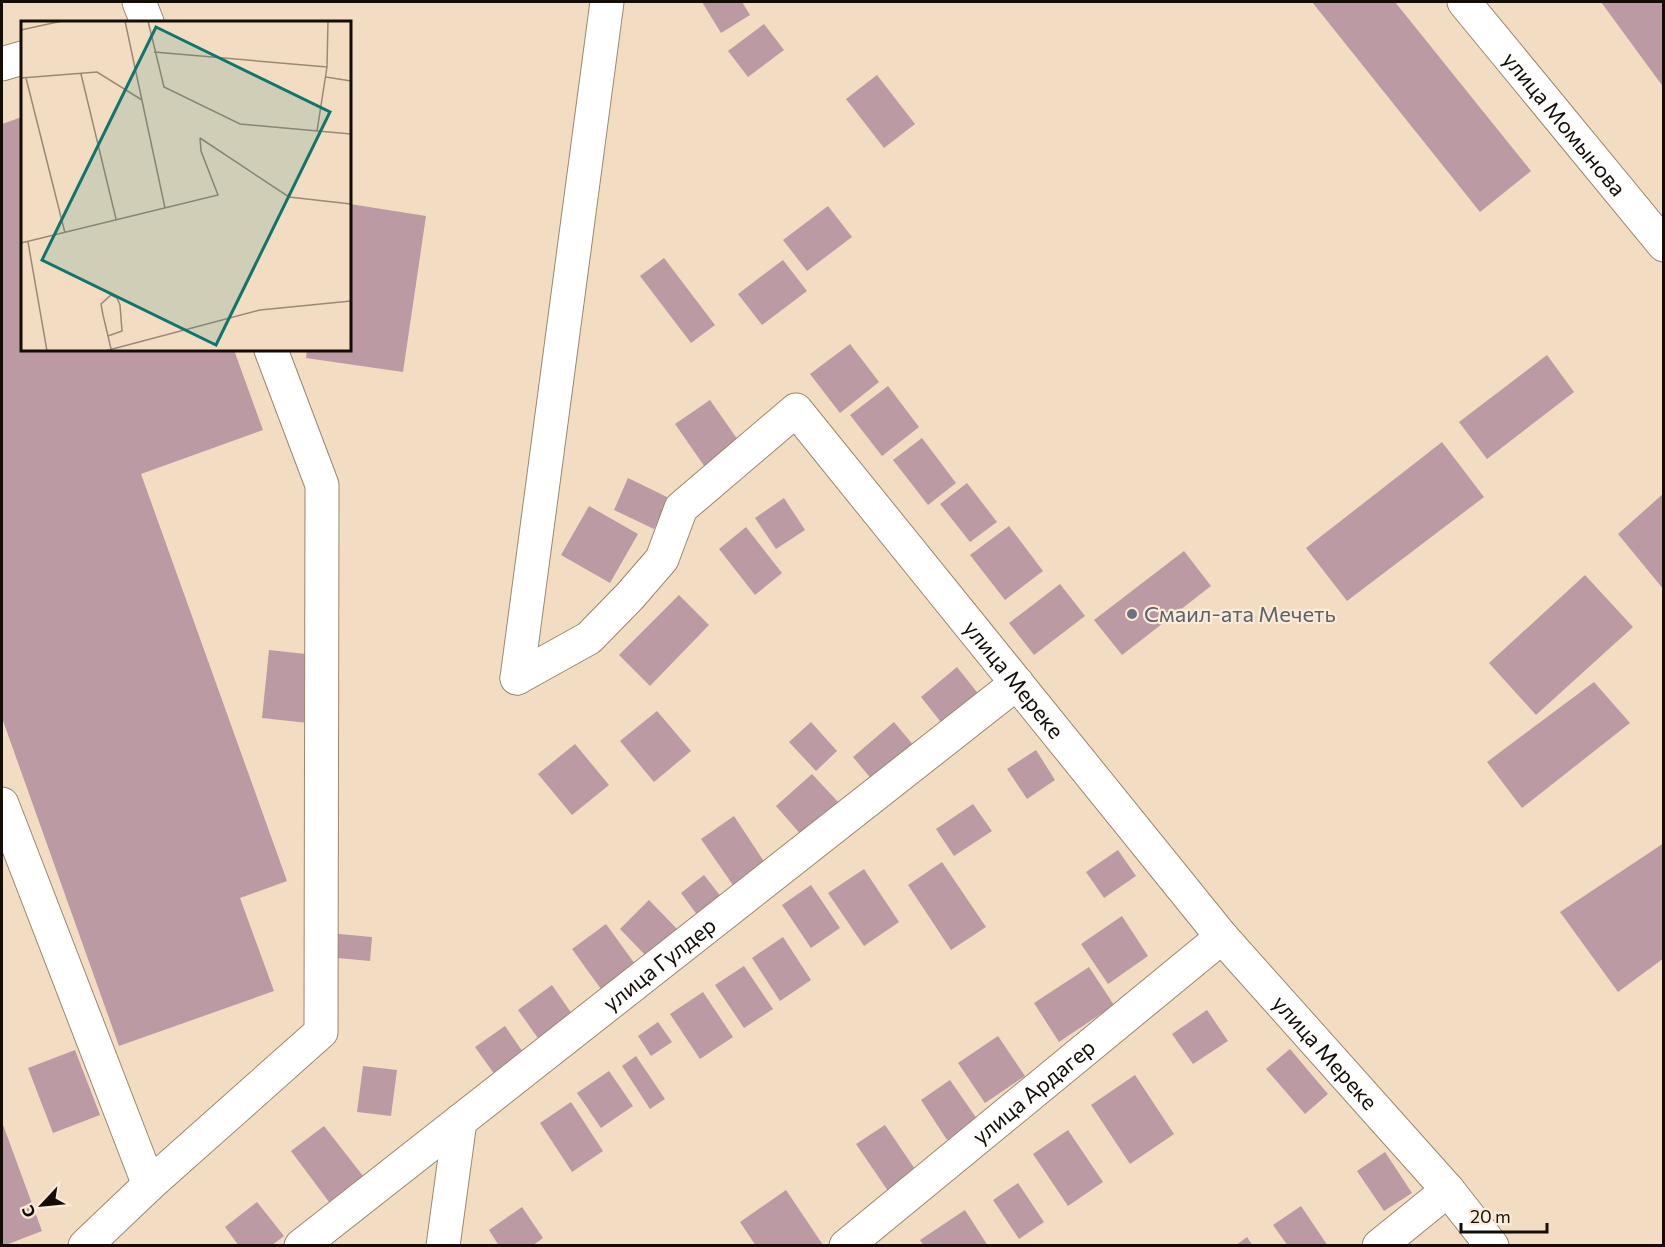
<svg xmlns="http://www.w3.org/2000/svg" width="1665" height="1247" viewBox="0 0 1665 1247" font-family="Commissioner,sans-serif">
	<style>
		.building { fill: #bb9aa4 }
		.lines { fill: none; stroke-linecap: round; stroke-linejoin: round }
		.minor-casing { stroke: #9b876f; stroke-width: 35 }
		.major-casing { stroke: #9b876f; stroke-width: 35 }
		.minor { stroke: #fff; stroke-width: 33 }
		.major { stroke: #fff; stroke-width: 33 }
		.worship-dot { fill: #6b7280; stroke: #fcebd6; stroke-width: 2 }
		.labels { text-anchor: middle; stroke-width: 4.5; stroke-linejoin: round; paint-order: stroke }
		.street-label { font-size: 22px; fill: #140d05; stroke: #fcebd6 }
		.worship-label { font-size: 22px; fill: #5b616d; stroke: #fcebd6; text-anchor: start }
		.inset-road { fill: none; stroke: #998a77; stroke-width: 1.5 }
		.view { fill: #0f766e; fill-opacity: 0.15; stroke: #0f766e; stroke-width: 3 }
		.inset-edge { fill: none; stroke: #140d05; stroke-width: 3 }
	</style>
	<rect width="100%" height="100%" fill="#f2ddc3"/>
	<!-- building -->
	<g class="building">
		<polygon points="702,2 742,2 750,15 721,33"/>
		<polygon points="1312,2 1395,2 1531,171 1480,212"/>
		<polygon points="1601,2 1664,2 1664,88"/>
		<polygon points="764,24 784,50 748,77 728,51"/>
		<polygon points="877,75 915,124 884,148 846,99"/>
		<polygon points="22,117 22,350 234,350 263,430 141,474 287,881 240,898 274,991 119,1046 2,718 2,124"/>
		<polygon points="350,204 426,216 403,372 306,358 307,350 350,350"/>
		<polygon points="828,206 852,237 807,271 783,240"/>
		<polygon points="664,258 715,325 691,343 640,276"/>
		<polygon points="783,260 807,291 762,325 738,294"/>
		<polygon points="850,344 879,382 840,413 810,374"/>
		<polygon points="1547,355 1574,392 1487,459 1459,422"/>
		<polygon points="888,386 919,427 882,456 850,415"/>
		<polygon points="710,400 742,446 707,470 675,424"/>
		<polygon points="922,438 956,483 928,505 893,460"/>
		<polygon points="1442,442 1484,497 1347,601 1306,548"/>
		<polygon points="628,478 669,498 654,529 614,510"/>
		<polygon points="967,483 997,522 970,542 940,504"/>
		<polygon points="1664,493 1664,590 1618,534"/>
		<polygon points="784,498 805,530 776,549 755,518"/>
		<polygon points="589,506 638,534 610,583 561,555"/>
		<polygon points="1009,526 1043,571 1005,600 970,555"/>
		<polygon points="746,527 782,573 755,595 719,549"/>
		<polygon points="1184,551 1211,586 1122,655 1094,620"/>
		<polygon points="1585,575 1633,627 1536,715 1489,663"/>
		<polygon points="1060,584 1085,616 1034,655 1009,623"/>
		<polygon points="679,595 709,625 650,686 619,655"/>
		<polygon points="269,650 315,655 308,723 262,718"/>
		<polygon points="957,667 980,696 944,726 921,697"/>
		<polygon points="1594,682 1630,723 1522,808 1487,762"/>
		<polygon points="657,711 691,751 654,782 620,741"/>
		<polygon points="811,722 837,751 816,771 789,742"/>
		<polygon points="894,722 914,746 873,781 853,757"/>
		<polygon points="575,744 609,785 572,815 538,774"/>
		<polygon points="1036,750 1055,780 1027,799 1007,769"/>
		<polygon points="812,774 840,804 803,837 776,806"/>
		<polygon points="973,804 992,831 954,856 936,829"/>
		<polygon points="734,816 767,866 735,888 701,839"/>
		<polygon points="1664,843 1664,958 1618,992 1560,912"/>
		<polygon points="1118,850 1136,876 1104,898 1086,872"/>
		<polygon points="942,862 986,927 951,950 908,885"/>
		<polygon points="864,869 899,922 864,946 828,893"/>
		<polygon points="704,875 722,898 698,916 681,893"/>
		<polygon points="811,885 840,928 811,948 782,905"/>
		<polygon points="649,900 678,930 649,959 620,929"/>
		<polygon points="1122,916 1148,956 1108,984 1081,944"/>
		<polygon points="606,924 640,971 606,996 572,949"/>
		<polygon points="318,932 372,937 370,961 316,956"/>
		<polygon points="783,937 811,980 780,1001 752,958"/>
		<polygon points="744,966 773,1009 744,1028 715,985"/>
		<polygon points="1089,967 1114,1005 1059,1042 1034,1003"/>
		<polygon points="552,985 574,1017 540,1041 518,1010"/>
		<polygon points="703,992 733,1037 700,1059 670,1014"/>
		<polygon points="1207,1010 1228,1041 1193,1064 1172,1034"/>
		<polygon points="658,1022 672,1042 651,1056 638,1036"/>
		<polygon points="505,1026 529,1061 500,1082 475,1047"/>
		<polygon points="998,1036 1025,1076 985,1103 958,1063"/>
		<polygon points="1290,1049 1328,1094 1305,1114 1266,1069"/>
		<polygon points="75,1050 100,1115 53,1133 28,1068"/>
		<polygon points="636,1056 665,1099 650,1109 622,1066"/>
		<polygon points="363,1066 397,1070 391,1116 357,1112"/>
		<polygon points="609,1071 633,1106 601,1128 577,1093"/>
		<polygon points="1135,1075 1174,1134 1130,1164 1091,1105"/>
		<polygon points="950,1080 977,1119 947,1140 921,1100"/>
		<polygon points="571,1102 603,1151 572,1172 540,1123"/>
		<polygon points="2,1122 42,1231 3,1246 2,1246"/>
		<polygon points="885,1125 917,1172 888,1191 856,1144"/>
		<polygon points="324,1126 363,1176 329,1202 291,1151"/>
		<polygon points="1068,1130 1103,1182 1068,1206 1033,1154"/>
		<polygon points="1385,1152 1412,1193 1384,1211 1357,1171"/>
		<polygon points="1018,1183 1044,1222 1019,1239 993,1200"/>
		<polygon points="786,1190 823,1245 821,1246 756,1246 740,1222"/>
		<polygon points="257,1202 284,1236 271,1246 239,1246 225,1227"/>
		<polygon points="1301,1206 1328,1246 1288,1246 1273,1225"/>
		<polygon points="522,1207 543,1238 532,1246 499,1246 489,1230"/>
		<polygon points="965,1210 988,1246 924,1246 920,1240"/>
		<polygon points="1247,1237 1253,1246 1235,1246"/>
	</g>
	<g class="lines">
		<defs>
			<g id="minor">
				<polyline points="139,2 147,22"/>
				<polyline points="2,64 22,58"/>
				<path id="s1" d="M517 678 589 638 630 596 662 559 681 508 796 410 1222 937 1448 1190 1492 1246"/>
				<polyline points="517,678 607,2"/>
				<polyline points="2,804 149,1185"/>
				<polyline points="85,1246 149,1185 321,1032 322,485 271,350"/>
				<path id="s2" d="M301 1246 1017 683"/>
				<polyline points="443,1246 460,1121"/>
				<path id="s3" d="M846 1246 1222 937"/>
				<polyline points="1379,1246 1448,1190"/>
			</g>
			<g id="major">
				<path id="s4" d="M1464 2 1664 245"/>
			</g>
		</defs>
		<!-- minor casing -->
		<use href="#minor" class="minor-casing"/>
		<!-- major casing -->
		<use href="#major" class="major-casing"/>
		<!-- minor -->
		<use href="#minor" class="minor"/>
		<!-- major -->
		<use href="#major" class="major"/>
	</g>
	<!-- markers -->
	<circle class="worship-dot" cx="1132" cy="614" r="6"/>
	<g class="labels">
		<!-- street labels -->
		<g class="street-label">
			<text dy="8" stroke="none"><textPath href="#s4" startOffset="158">улица Момынова</textPath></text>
			<text dy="8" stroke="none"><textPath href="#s1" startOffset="742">улица Мереке</textPath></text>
			<text dy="8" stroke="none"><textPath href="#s2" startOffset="456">улица Гулдер</textPath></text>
			<text dy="8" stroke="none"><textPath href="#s1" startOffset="1228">улица Мереке</textPath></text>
			<text dy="8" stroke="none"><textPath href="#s3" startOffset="243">улица Ардагер</textPath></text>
		</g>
		<!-- worship labels -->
		<g class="worship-label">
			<text x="1144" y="622">Смаил-ата Мечеть</text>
		</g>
	</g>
	<!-- overview -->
	<g transform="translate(21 21)">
		<rect width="330" height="330" fill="#f2ddc3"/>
		<path class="inset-road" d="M104 0 144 187M127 0 143 66 219 103 330 113M0 9 41 0M133 31 306 46M60 53 95 198M305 56 330 60M0 57 76 51 121 79M5 57 44 212M296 110 306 46 307 0M179 117 268 176 330 183M7 221 26 330M0 222 197 174 180 130 179 117M87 315 101 310 99 284 96 277 90 274 80 283 82 294 87 315 90 328M84 330 239 289 330 280"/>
		<path class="view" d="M135 6 309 91 195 324 21 239Z"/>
		<rect width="330" height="330" class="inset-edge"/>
	</g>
	<!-- border -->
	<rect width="1665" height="1247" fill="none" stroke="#140d05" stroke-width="6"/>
	<!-- north arrow -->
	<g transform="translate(42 1205) rotate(244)" stroke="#fcebd6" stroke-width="4.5" paint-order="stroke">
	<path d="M0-4.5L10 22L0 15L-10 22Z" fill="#140d05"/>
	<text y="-9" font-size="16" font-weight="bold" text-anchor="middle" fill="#140d05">С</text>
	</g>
	<!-- scale -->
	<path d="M1461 1223v9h86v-9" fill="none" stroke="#140d05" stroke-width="3"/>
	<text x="1470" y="1223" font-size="18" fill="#140d05" stroke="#fcebd6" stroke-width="4.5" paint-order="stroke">20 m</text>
</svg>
